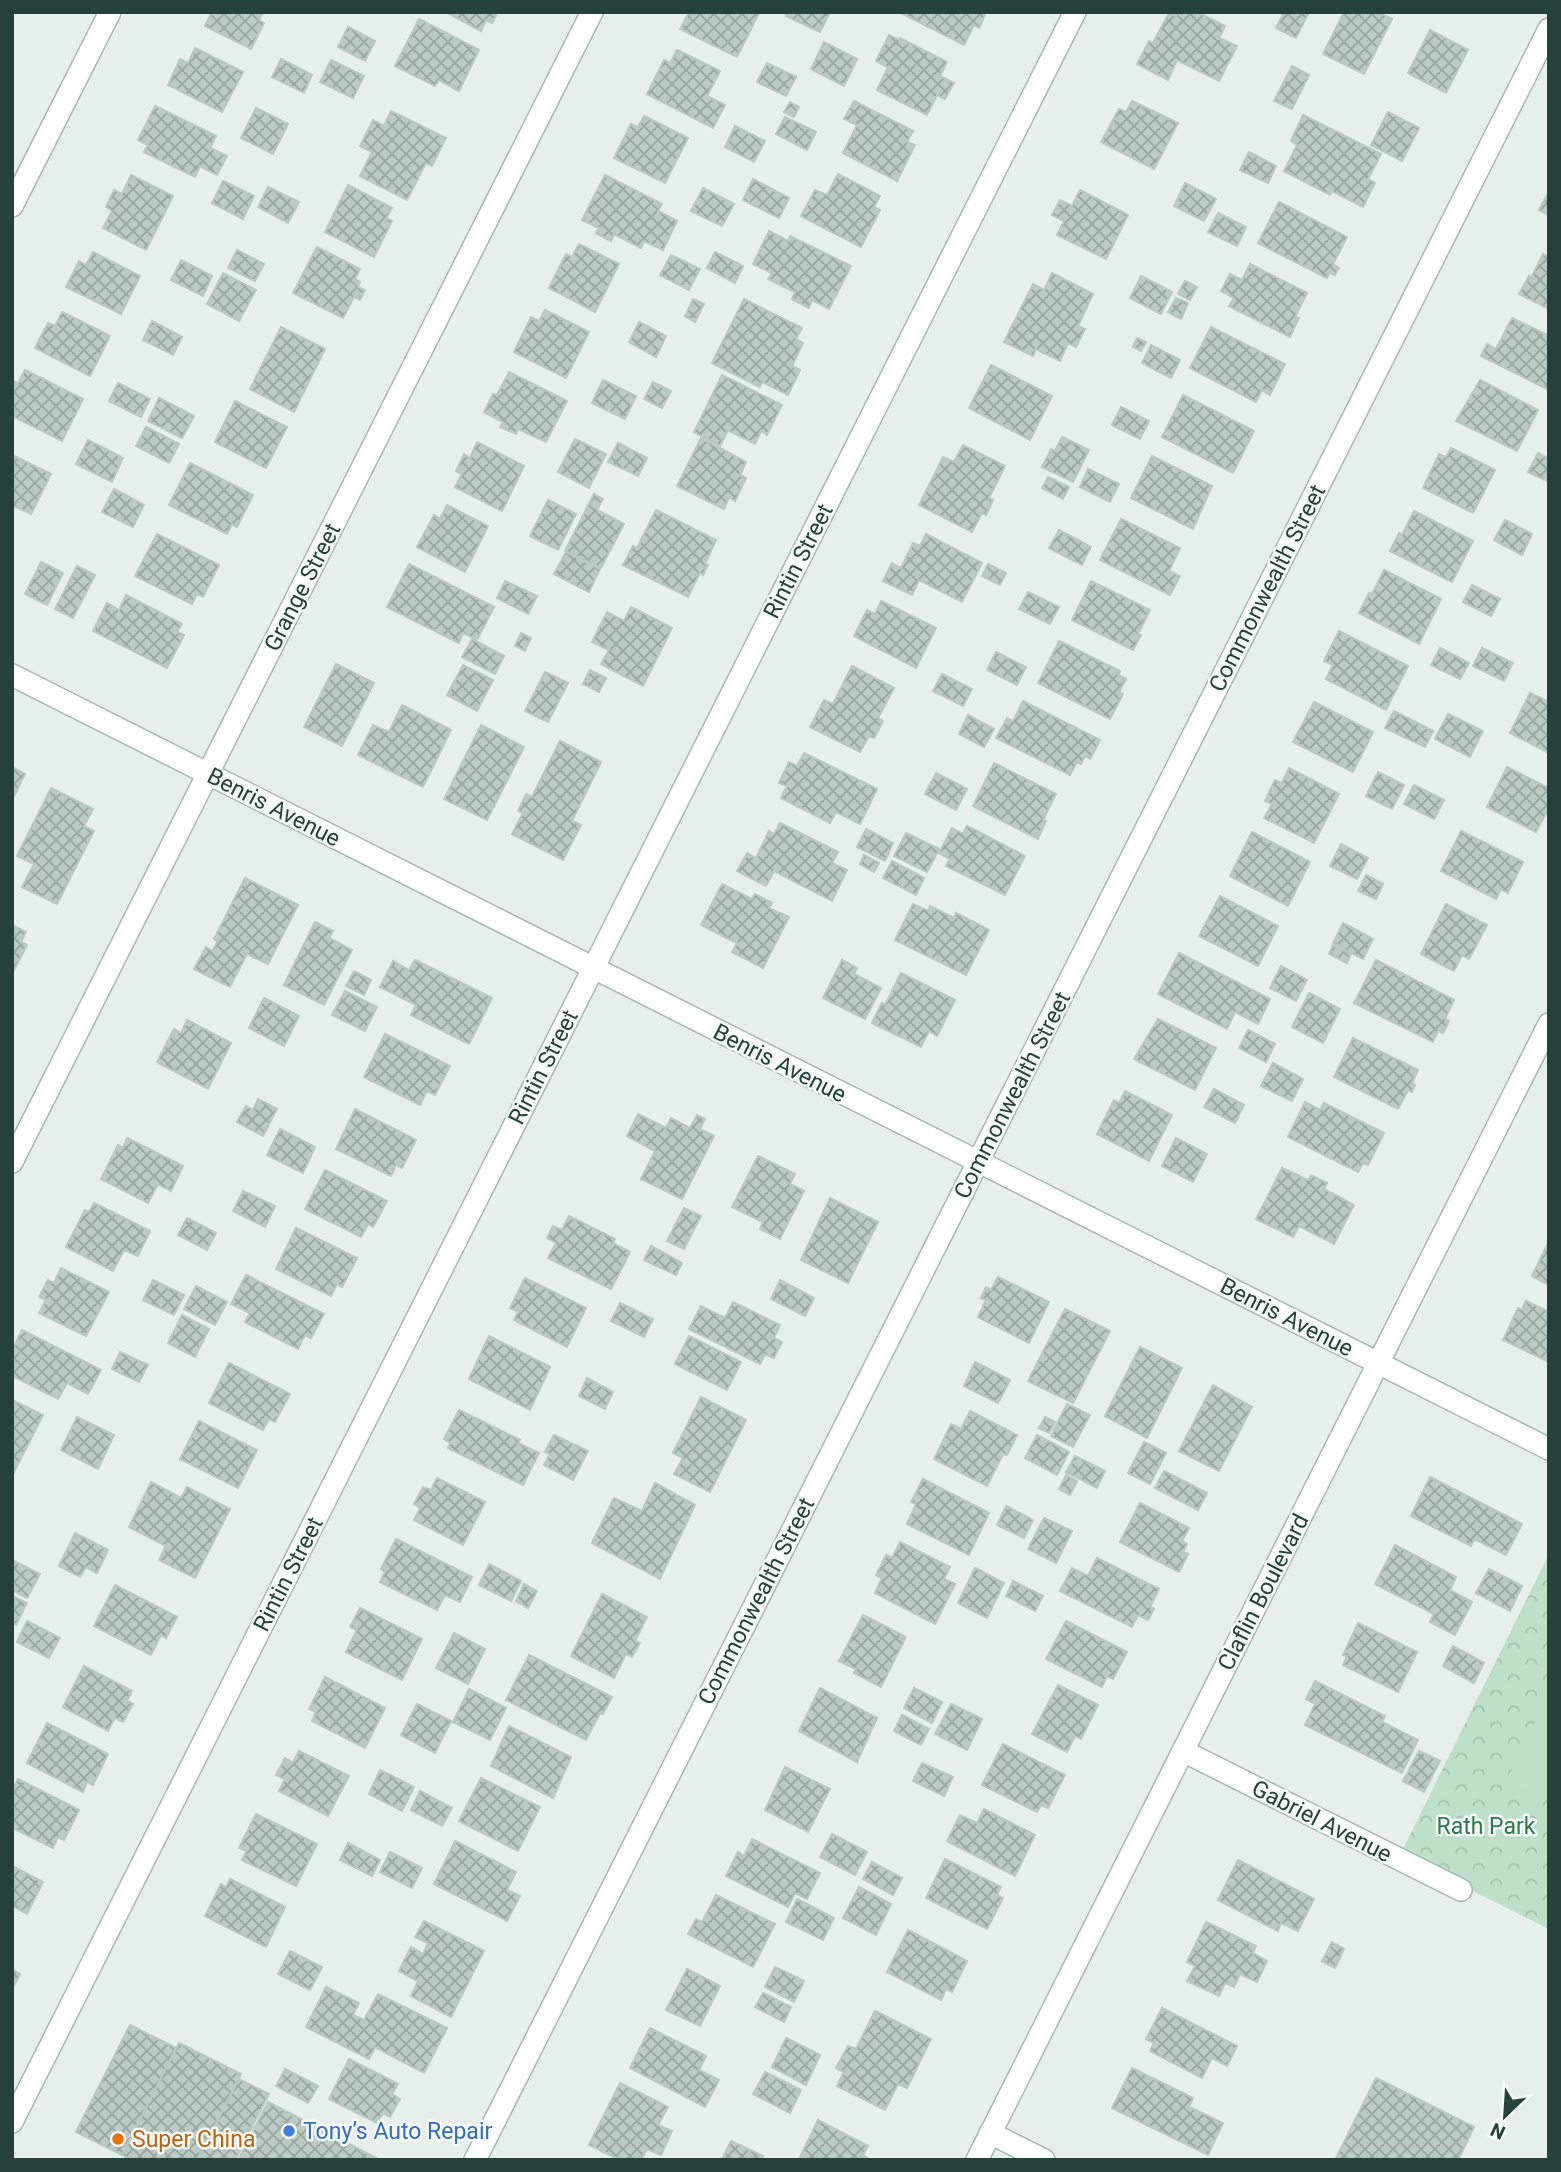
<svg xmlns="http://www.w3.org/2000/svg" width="1561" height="2172" viewBox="0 0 1561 2172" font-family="Roboto,sans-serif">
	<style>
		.forest { fill: url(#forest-crowns) }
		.pitch { fill: #bfe0c8 }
		.building { fill: url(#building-cross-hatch); stroke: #b8c9c2; stroke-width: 2 }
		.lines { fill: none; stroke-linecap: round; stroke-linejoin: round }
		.minor-casing { stroke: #a8b8b2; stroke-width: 24 }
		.minor { stroke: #fff; stroke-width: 21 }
		.shop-dot { fill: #3f7fe0; stroke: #f7fbf9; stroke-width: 2.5 }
		.food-dot { fill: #e8710a; stroke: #f7fbf9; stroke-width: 2.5 }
		.labels { text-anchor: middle; stroke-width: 5; stroke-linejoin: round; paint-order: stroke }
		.street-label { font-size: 23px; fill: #24423a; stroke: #f7fbf9 }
		.park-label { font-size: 23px; fill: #2d7a4b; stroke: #f7fbf9 }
		.shop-label { font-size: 23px; fill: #366cbe; stroke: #f7fbf9; text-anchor: start }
		.food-label { font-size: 23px; fill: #c56008; stroke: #f7fbf9; text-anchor: start }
	</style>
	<defs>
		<pattern id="forest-crowns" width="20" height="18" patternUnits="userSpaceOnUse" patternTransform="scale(1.75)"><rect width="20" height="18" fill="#bfe0c8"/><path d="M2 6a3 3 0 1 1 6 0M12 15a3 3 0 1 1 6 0" fill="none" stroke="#a4c1ad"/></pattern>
		<pattern id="building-cross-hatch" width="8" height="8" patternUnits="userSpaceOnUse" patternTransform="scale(1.75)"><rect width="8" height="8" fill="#bbcac4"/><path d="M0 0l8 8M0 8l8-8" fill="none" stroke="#98a6a0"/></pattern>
	</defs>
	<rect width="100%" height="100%" fill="#e6efeb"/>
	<!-- forest -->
	<polygon class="forest" points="1549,1554 1549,1929 1400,1855"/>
	<!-- pitch -->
	<polygon class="pitch" points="1549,1695 1549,1801 1506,1781"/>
	<!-- building -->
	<g class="building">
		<polygon points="212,12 263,12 259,20 264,23 251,49 205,26"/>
		<polygon points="446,12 498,12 492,23 486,20 481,31"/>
		<polygon points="689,12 757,12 759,13 737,57 680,29"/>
		<polygon points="788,12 830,12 820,32 786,16"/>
		<polygon points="899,12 979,12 985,15 979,28 974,25 964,45"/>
		<polygon points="1178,12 1197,12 1225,26 1219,38 1237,46 1219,81 1177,60 1168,80 1137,64 1149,41 1153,43 1169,13 1176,16"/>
		<polygon points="1284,12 1309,12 1296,38 1276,28"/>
		<polygon points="1344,12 1378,12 1392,19 1364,74 1323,54"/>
		<polygon points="419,19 479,50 459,91 439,80 435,86 395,66"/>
		<polygon points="348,27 375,41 365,61 338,47"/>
		<polygon points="1430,30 1468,50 1446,93 1408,73"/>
		<polygon points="889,35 899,40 900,38 947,62 940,76 954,83 945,99 937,95 927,115 877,90 888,67 876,61"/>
		<polygon points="824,42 857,59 844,86 811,69"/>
		<polygon points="195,48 243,72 222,112 168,85 180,59 188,63"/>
		<polygon points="677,50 720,71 707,96 725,105 713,128 647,94 664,60 670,63"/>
		<polygon points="281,59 312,75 304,93 272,77"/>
		<polygon points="331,60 364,76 353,98 320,82"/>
		<polygon points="767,63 796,77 786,96 757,82"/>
		<polygon points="1292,66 1309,75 1292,109 1274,101"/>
		<polygon points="854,101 913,131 907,142 915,145 897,181 843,153 857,125 844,119"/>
		<polygon points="1132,101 1178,123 1154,169 1101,142 1119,109 1126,112"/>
		<polygon points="790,102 799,107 794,117 784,112"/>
		<polygon points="155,106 216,136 210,148 227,156 217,175 200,166 195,177 144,152 148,145 138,140"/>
		<polygon points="256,108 288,124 273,154 241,138"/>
		<polygon points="391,111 446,138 432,166 426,163 407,200 360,176 372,152 360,146 373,120 384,126"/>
		<polygon points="1388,112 1419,128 1402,161 1371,145"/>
		<polygon points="1303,115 1381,154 1368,179 1375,183 1363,207 1332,191 1330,195 1284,171 1297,145 1291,141"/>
		<polygon points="644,116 688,138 665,183 614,158 631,124 638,127"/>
		<polygon points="785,117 816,132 807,150 776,134"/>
		<polygon points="735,126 765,141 754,162 725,147"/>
		<polygon points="1249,152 1276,166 1268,183 1240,170"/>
		<polygon points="838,174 880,196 874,207 880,210 861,247 801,216 815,190 827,195"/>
		<polygon points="131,175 173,196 146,250 103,228 112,211 106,207 114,190 122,194"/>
		<polygon points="605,175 662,204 658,211 677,221 663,250 644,241 641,248 614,234 611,241 596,233 599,228 582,220"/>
		<polygon points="753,179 789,198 779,218 743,200"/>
		<polygon points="223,181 254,196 243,219 212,203"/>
		<polygon points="1185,183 1216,199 1204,221 1174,206"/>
		<polygon points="348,185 392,208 386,218 392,221 374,257 325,232"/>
		<polygon points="268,187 299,202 288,223 258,207"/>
		<polygon points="703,188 734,204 722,226 691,211"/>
		<polygon points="1080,190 1128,215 1106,259 1057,235 1064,221 1052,215 1060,200 1072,206"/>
		<polygon points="1549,191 1549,215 1539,210"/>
		<polygon points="1279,202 1347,237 1333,264 1339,268 1335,275 1329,273 1327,278 1258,243"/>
		<polygon points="1218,213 1246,227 1237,246 1208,232"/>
		<polygon points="769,231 788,241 790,236 851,266 829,309 812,300 809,308 792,299 795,292 768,279 772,273 753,264"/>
		<polygon points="579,244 619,264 595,312 549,288 566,254 572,257"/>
		<polygon points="317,247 360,269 355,279 360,282 358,287 365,290 360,300 354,297 343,318 293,293"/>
		<polygon points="237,250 264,264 255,281 228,268"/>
		<polygon points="93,252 140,276 121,314 66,287 79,261 86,265"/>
		<polygon points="715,252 743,266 735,283 707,268"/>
		<polygon points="1543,254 1549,257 1549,309 1519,294 1529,276 1531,278"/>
		<polygon points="671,255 700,269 689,290 660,275"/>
		<polygon points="181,260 212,276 203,296 171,280"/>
		<polygon points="1250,264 1307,293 1295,317 1299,318 1290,337 1229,306 1234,298 1221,291 1230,274 1242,280"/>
		<polygon points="223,273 256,290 239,321 207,304"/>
		<polygon points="1052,273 1093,294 1078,326 1085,329 1076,347 1068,343 1060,361 1036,349 1033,356 1004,342 1033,284 1044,290"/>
		<polygon points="1141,276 1172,292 1161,314 1130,298"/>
		<polygon points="1185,281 1197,287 1190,300 1178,294"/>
		<polygon points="1176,298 1188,303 1181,319 1168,312"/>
		<polygon points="693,299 704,304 695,322 685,316"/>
		<polygon points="744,299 802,328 796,339 803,343 792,366 800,370 788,395 762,382 760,387 712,363"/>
		<polygon points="545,310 589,332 566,378 514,352 531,317 539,321"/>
		<polygon points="62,312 110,336 90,376 35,348 48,323 55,326"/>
		<polygon points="1512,318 1549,336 1549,384 1547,389 1481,356 1487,344 1496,349"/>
		<polygon points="152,321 182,337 173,355 143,340"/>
		<polygon points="639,322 666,336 656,357 629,342"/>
		<polygon points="281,327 325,349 294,412 250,389"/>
		<polygon points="1211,327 1285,364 1270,395 1262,390 1256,402 1190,368"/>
		<polygon points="1137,338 1146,342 1141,351 1133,347"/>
		<polygon points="1151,345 1180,360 1171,378 1142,363"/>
		<polygon points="991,365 1052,396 1030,440 969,408"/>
		<polygon points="25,370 83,399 62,441 12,416 12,381 18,383"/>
		<polygon points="509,372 567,401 546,442 518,429 516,434 500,427 503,422 484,412 493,394 497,395"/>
		<polygon points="722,375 782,405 767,435 761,431 755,444 728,430 720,446 694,432"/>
		<polygon points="603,380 636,396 625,419 592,403"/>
		<polygon points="1480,380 1538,410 1517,451 1456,421"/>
		<polygon points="653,382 671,391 662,408 644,399"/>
		<polygon points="118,383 150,399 141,417 109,401"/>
		<polygon points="1183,395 1254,431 1233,473 1162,437"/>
		<polygon points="159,398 194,416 182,438 148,421"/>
		<polygon points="235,401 287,427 266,468 215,442"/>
		<polygon points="1121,407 1149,421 1140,439 1112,425"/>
		<polygon points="146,427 179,444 169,463 136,446"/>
		<polygon points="1062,437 1089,450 1073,482 1042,467 1051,449 1055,451"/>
		<polygon points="701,438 746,462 740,475 746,478 735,501 729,497 724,509 677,486"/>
		<polygon points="575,439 606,454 589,488 558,472"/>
		<polygon points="88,440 123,458 112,482 76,464"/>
		<polygon points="477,442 524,466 502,511 455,487 462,474 456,471 464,454 470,458"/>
		<polygon points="618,443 647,458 638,476 608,462"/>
		<polygon points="963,445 1005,466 989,498 993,500 986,515 982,513 972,532 919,505 943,457 954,462"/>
		<polygon points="1451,448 1495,470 1473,513 1423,488 1439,454 1446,457"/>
		<polygon points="1538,453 1549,459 1549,482 1528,472"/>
		<polygon points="12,455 51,474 31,514 12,505"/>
		<polygon points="1152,456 1212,486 1193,529 1131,498"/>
		<polygon points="190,463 253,495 237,527 232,524 227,534 169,505"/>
		<polygon points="1088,469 1119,484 1110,502 1080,487"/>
		<polygon points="1048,477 1069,487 1063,499 1042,488"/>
		<polygon points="114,489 144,505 133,527 102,512"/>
		<polygon points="594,494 603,499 597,510 624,524 601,568 565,551"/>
		<polygon points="548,500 576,514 558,550 530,536"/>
		<polygon points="447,505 488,526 465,572 417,547 434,515 440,519"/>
		<polygon points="656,510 716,540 705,564 708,565 703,575 700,573 688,597 623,565 633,546 637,548"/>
		<polygon points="1414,511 1473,541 1452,582 1390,551 1399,533 1402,535"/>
		<polygon points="1121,519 1180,548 1169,571 1180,576 1170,595 1100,560"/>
		<polygon points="1505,520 1532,534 1522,555 1494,540"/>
		<polygon points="1059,530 1091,547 1082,565 1049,548"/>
		<polygon points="157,534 219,565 203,597 197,594 192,604 135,576"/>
		<polygon points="926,534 982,563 962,602 919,580 912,595 883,581 892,563 901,568 913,543 920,546"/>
		<polygon points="566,552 600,569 589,592 554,574"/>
		<polygon points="41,562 63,573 47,605 25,594"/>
		<polygon points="409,564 494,607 477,640 463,633 459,643 387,607"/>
		<polygon points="988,564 1006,573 1000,585 982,576"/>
		<polygon points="77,566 95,575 73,618 55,609"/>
		<polygon points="1384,570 1441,599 1419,644 1359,613 1369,593 1372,594"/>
		<polygon points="505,581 537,596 528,614 497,598"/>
		<polygon points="1091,581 1150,610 1138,634 1141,635 1133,650 1072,620"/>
		<polygon points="1472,585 1500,599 1491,616 1463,602"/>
		<polygon points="1028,592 1059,607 1050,624 1019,609"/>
		<polygon points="126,595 182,624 177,632 184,635 167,668 93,631 107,603 119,610"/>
		<polygon points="881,601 936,628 916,668 854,636 867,610 875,614"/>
		<polygon points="631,607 672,628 643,686 601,664 609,650 592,642 607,612 624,621"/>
		<polygon points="1339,631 1408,666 1386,710 1326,679 1333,665 1324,661"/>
		<polygon points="521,633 531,638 525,651 515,646"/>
		<polygon points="472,639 504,656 495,674 462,657"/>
		<polygon points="1059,641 1120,671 1118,675 1126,679 1119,692 1123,694 1110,719 1038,683"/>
		<polygon points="1440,648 1469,663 1460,679 1431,665"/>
		<polygon points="1482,648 1513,663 1504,681 1473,666"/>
		<polygon points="996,652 1026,667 1017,685 987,670"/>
		<polygon points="336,664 374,683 342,746 304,727"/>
		<polygon points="463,665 493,680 477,711 447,695"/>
		<polygon points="852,666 894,688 878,718 883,721 874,738 869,736 860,752 810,727 824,700 833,704"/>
		<polygon points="590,670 606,678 599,692 583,684"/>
		<polygon points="545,672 568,683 548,722 525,711"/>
		<polygon points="942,674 972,689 963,706 933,691"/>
		<polygon points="1530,693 1549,702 1549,753 1510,733"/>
		<polygon points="1023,701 1100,740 1090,759 1085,756 1081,764 1077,762 1070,775 996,738 1007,718 1013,721"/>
		<polygon points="1314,702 1373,732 1353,772 1293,742"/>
		<polygon points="402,705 451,730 423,787 358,755 373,725 389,732"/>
		<polygon points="1394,711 1433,731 1425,747 1385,728"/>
		<polygon points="1448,714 1483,731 1470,757 1435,739"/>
		<polygon points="968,715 994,729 984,747 959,734"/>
		<polygon points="481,725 524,747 487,820 444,799"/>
		<polygon points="560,741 601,762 572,821 581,825 563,860 512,834 523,813 518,811 526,794 532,797"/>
		<polygon points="804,753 877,789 860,824 836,812 830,823 781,798 787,786 779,783 789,762 797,766"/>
		<polygon points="994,763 1056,794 1043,820 1046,821 1038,839 973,806"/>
		<polygon points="12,767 25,774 12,800"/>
		<polygon points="1507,767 1549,788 1549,808 1536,832 1487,807"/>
		<polygon points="1289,768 1339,794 1314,843 1264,818 1272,804 1265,801 1275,780 1282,783"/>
		<polygon points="1378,772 1404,785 1392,809 1366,796"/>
		<polygon points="936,773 967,789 956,810 925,794"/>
		<polygon points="1414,785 1444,800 1434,819 1404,804"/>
		<polygon points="51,788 93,809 84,826 94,831 57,904 22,887 34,864 17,856"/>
		<polygon points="780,823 838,852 832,863 847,870 832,901 774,871 766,886 737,871 747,853 756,858 769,831 774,834"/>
		<polygon points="967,826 1025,856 1005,895 946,866 950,859 939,853 952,828 963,834"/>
		<polygon points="866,829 893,843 885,861 857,847"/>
		<polygon points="1461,831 1523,862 1508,893 1501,889 1496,899 1441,871"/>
		<polygon points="1252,832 1310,862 1288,906 1230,876"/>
		<polygon points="906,833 939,849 927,872 894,856"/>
		<polygon points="1341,844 1368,858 1357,879 1330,866"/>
		<polygon points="864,855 879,863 874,872 860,864"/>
		<polygon points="892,861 924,878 916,895 883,878"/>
		<polygon points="1366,875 1383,884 1376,899 1358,891"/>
		<polygon points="245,878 298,905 268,964 247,954 230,987 194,969 206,947 212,951 218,941 214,939"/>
		<polygon points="722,884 752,899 755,894 772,903 769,908 789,917 763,968 732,952 737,943 701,925"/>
		<polygon points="1220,896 1278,926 1258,966 1199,936"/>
		<polygon points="913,904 928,911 930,906 954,918 956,913 989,930 966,975 895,940"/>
		<polygon points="1446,904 1487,925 1469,959 1462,955 1454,971 1421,954"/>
		<polygon points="315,922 333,931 329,938 352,950 324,1005 284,985"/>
		<polygon points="1343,923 1373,939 1363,959 1333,943"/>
		<polygon points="12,925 26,932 21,942 27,945 12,974"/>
		<polygon points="1333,945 1351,954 1347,963 1329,954"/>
		<polygon points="1179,953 1270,999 1258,1024 1235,1012 1227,1029 1158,994"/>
		<polygon points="415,960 492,998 469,1044 411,1015 416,1005 380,987 393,961 409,970"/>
		<polygon points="842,960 857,968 854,974 881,988 865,1019 823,998"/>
		<polygon points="1376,960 1454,1000 1445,1019 1449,1021 1443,1033 1438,1031 1433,1042 1354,1003"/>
		<polygon points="1281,966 1307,980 1296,1001 1270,988"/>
		<polygon points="354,971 371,980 364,995 346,986"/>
		<polygon points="901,973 955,1000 937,1036 929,1031 921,1047 872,1023 882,1003 885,1005"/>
		<polygon points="345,991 377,1007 365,1031 332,1015"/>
		<polygon points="1309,993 1340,1009 1323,1043 1292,1027"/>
		<polygon points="264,998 299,1016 284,1046 249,1028"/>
		<polygon points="1158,1019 1216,1048 1195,1090 1134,1059"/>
		<polygon points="187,1020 231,1043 208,1089 157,1062 174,1029 181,1033"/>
		<polygon points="1248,1030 1275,1044 1266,1062 1239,1048"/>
		<polygon points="385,1034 450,1066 435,1095 427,1091 420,1105 364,1077"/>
		<polygon points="1353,1038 1418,1070 1412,1083 1415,1085 1412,1092 1408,1090 1398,1109 1334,1077"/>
		<polygon points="1273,1063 1303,1079 1292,1101 1261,1086"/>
		<polygon points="1214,1089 1244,1105 1235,1123 1204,1107"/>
		<polygon points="1125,1091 1172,1115 1149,1161 1097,1134 1114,1100 1119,1103"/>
		<polygon points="258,1099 277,1109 263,1136 237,1122 246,1106 253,1110"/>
		<polygon points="1305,1102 1320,1110 1324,1103 1384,1133 1368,1165 1363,1163 1358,1172 1288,1137"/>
		<polygon points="355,1109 416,1140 402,1168 396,1165 391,1176 336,1149"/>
		<polygon points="638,1114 666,1128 671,1118 690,1128 697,1115 705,1119 700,1129 714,1136 682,1199 641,1179 655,1151 627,1136"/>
		<polygon points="280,1129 315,1147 303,1173 267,1155"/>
		<polygon points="127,1138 183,1166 171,1191 158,1184 148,1203 101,1179 118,1145 123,1148"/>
		<polygon points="1176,1138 1207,1154 1193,1182 1162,1166"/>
		<polygon points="758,1156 795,1174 790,1184 804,1191 780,1239 760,1229 763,1222 732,1207"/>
		<polygon points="1282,1168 1308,1180 1311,1175 1327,1183 1324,1189 1354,1205 1334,1244 1299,1226 1293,1237 1256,1219"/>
		<polygon points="325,1170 387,1201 373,1227 368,1224 361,1237 305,1209"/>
		<polygon points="243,1191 275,1206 265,1227 233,1211"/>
		<polygon points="830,1198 878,1222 848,1283 801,1260"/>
		<polygon points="94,1203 150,1231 138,1256 124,1250 113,1271 66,1247 85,1210 89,1212"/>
		<polygon points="684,1208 701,1216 684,1249 667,1241"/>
		<polygon points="569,1216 615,1239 613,1243 630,1252 611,1289 548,1258 556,1243 547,1238 553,1226 562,1230"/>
		<polygon points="187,1218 216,1233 207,1250 178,1235"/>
		<polygon points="296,1228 357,1258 342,1287 337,1284 331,1296 276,1269"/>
		<polygon points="1549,1241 1549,1285 1532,1276"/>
		<polygon points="651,1246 682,1263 676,1275 644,1260"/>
		<polygon points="61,1268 109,1292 86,1336 39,1313 46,1300 39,1297 48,1280 54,1283"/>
		<polygon points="246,1275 324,1314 311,1338 305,1335 298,1349 245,1322 250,1313 231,1304"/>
		<polygon points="998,1277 1049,1302 1029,1343 978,1317 986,1300 981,1298 986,1287 991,1290"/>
		<polygon points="525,1278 586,1308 567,1347 514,1320 518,1312 510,1308"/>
		<polygon points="153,1280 184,1295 174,1315 143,1300"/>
		<polygon points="780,1280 814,1298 805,1316 771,1299"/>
		<polygon points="196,1286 227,1302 215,1325 184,1309"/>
		<polygon points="1526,1301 1549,1312 1549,1362 1503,1340 1518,1308 1522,1310"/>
		<polygon points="733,1302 780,1325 774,1338 782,1342 774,1358 765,1354 760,1364 689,1329 701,1306 725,1318"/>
		<polygon points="620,1303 653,1319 644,1337 611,1321"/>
		<polygon points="1065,1309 1110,1331 1073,1403 1028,1381"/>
		<polygon points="182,1315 209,1329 195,1357 168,1343"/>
		<polygon points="22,1330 101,1370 88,1394 67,1383 58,1399 12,1376 12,1350"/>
		<polygon points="489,1336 550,1367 530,1410 469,1379"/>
		<polygon points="689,1336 741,1362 727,1390 675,1364"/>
		<polygon points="1140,1347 1182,1368 1147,1438 1105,1416"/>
		<polygon points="120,1352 148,1365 139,1382 112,1369"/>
		<polygon points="975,1362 1010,1380 998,1403 964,1386"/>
		<polygon points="229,1363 290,1394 275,1422 269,1419 263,1430 209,1403"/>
		<polygon points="587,1378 613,1392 605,1409 579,1396"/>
		<polygon points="1213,1385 1252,1407 1219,1471 1179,1451"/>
		<polygon points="701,1397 746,1420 710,1492 674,1474 683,1458 673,1453"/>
		<polygon points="12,1400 43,1415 12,1476"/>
		<polygon points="1067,1404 1090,1415 1073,1447 1051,1436"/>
		<polygon points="459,1410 520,1440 518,1443 539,1453 523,1485 448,1448 450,1443 444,1439"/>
		<polygon points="970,1411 1017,1435 1007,1455 1003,1454 987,1486 934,1459 951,1424 961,1429"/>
		<polygon points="77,1417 114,1435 98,1469 61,1450"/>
		<polygon points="1045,1417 1055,1422 1049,1433 1039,1428"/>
		<polygon points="199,1421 257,1450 238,1488 180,1459"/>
		<polygon points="554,1435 588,1451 573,1480 544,1465 550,1454 545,1452"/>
		<polygon points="1037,1435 1069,1452 1057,1475 1025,1458"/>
		<polygon points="1144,1442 1166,1453 1150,1484 1128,1473"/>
		<polygon points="1075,1456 1105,1471 1097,1488 1066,1472"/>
		<polygon points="1164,1471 1207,1493 1198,1510 1155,1488"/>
		<polygon points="1066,1475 1077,1481 1070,1495 1059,1489"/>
		<polygon points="1430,1477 1522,1524 1506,1555 1474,1539 1471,1546 1411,1516"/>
		<polygon points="437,1478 485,1502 463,1545 414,1520 420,1508 414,1504 423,1487 431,1490"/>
		<polygon points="923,1479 989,1513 969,1555 907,1524 916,1504 911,1502"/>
		<polygon points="151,1482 181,1498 187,1487 230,1509 195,1578 159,1560 166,1546 129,1527"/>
		<polygon points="655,1483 695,1505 660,1579 592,1543 614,1498 642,1511"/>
		<polygon points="1140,1503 1189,1528 1182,1541 1187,1544 1183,1552 1188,1554 1179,1572 1120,1542"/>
		<polygon points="1006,1506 1033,1520 1024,1538 997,1525"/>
		<polygon points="1044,1518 1072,1531 1056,1563 1028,1549"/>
		<polygon points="75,1533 108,1550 97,1573 86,1567 80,1577 59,1566"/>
		<polygon points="396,1539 472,1577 460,1602 445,1595 437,1610 380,1582 385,1572 381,1569"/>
		<polygon points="900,1542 950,1567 944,1579 955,1584 935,1624 875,1593 882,1578 876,1575 886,1555 892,1558"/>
		<polygon points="1395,1545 1456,1577 1450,1590 1472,1602 1455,1635 1430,1622 1434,1614 1375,1584"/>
		<polygon points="1097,1558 1159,1589 1150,1607 1154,1609 1148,1620 1138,1615 1132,1627 1060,1591 1072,1568 1088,1576"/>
		<polygon points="12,1560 40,1574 27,1598 12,1590"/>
		<polygon points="489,1564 521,1581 511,1601 479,1585"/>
		<polygon points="975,1568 1004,1583 987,1618 958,1603"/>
		<polygon points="1489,1569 1522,1586 1510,1611 1476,1593"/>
		<polygon points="1013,1581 1043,1596 1035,1611 1006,1596"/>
		<polygon points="524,1584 537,1591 528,1608 516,1601"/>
		<polygon points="115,1585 177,1617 166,1638 161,1635 151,1655 94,1626"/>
		<polygon points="602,1594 647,1617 635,1641 640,1643 632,1657 626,1654 614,1678 571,1656"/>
		<polygon points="12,1596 27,1603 16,1625 12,1623"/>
		<polygon points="360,1608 422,1639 402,1680 346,1652 357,1630 350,1627"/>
		<polygon points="863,1615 906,1637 881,1687 854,1673 856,1669 839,1661"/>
		<polygon points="27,1621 60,1638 49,1658 17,1642"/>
		<polygon points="1066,1621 1127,1652 1113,1679 1107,1676 1102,1687 1046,1659"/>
		<polygon points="1358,1623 1417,1652 1398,1692 1343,1665 1347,1656 1343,1655"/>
		<polygon points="454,1633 485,1649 468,1684 436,1668"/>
		<polygon points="1453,1646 1484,1663 1474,1683 1443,1666"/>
		<polygon points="529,1655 612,1697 603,1714 600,1713 586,1740 506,1700"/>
		<polygon points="84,1666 132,1691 127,1701 133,1704 123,1722 115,1718 108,1731 63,1707"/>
		<polygon points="325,1677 385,1708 365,1748 312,1721 316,1712 309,1709"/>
		<polygon points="1315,1681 1385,1716 1382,1722 1418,1740 1402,1773 1305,1725 1315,1704 1306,1699"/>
		<polygon points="1058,1685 1098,1705 1081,1739 1075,1736 1067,1752 1032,1734"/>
		<polygon points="820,1688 877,1718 857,1762 799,1731"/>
		<polygon points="914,1688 942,1702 932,1723 904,1708"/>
		<polygon points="469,1689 506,1708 490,1740 453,1722"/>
		<polygon points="417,1704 451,1721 435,1753 401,1735"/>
		<polygon points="951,1704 982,1719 967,1750 935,1734"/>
		<polygon points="902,1715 929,1729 921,1745 894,1731"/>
		<polygon points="47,1723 108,1754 93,1785 87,1782 83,1792 27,1763"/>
		<polygon points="509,1726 571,1757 553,1798 491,1766"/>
		<polygon points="1003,1744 1065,1775 1048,1808 1041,1805 1037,1812 982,1785"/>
		<polygon points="299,1751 349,1776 328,1816 279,1791 285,1779 276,1775 285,1758 293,1763"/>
		<polygon points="1419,1751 1440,1761 1424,1792 1403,1781"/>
		<polygon points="922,1763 953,1777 944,1796 913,1781"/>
		<polygon points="785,1767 830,1789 808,1832 765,1810"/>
		<polygon points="380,1770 414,1787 402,1811 369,1794"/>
		<polygon points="481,1778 540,1807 518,1851 459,1821"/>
		<polygon points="18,1779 79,1810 64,1840 58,1837 53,1848 12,1828 12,1791"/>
		<polygon points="420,1791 452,1808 442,1826 411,1810"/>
		<polygon points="984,1809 1035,1835 1015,1876 947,1841 960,1815 977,1823"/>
		<polygon points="256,1814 317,1844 296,1886 242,1860 247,1851 239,1848"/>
		<polygon points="832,1834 867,1852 855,1875 820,1857"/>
		<polygon points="752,1839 820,1873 807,1899 795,1893 788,1907 726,1876 738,1852 744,1856"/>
		<polygon points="455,1841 516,1872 507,1890 520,1896 507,1921 434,1884"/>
		<polygon points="348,1843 380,1860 372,1876 340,1860"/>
		<polygon points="390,1852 422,1868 412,1888 380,1872"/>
		<polygon points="945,1859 1001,1887 997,1895 1003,1898 987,1929 926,1898"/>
		<polygon points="1238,1860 1314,1899 1298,1931 1281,1923 1278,1931 1218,1900"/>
		<polygon points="872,1862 902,1878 893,1895 863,1879"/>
		<polygon points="12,1866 43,1882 27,1914 12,1906"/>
		<polygon points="230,1879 285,1907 266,1947 205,1916 221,1884 226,1887"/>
		<polygon points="859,1887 891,1904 876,1935 843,1918"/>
		<polygon points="716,1895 775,1924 753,1967 688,1934 696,1919 702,1922"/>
		<polygon points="797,1899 834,1918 823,1940 786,1922"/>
		<polygon points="424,1921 484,1951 451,2017 411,1996 418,1981 399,1971 411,1947 423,1954 428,1943 415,1937"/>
		<polygon points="1206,1922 1256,1946 1253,1953 1267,1961 1257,1982 1240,1974 1234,1987 1225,1983 1219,1996 1187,1981 1195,1966 1187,1962"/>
		<polygon points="908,1930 967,1961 952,1992 946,1989 941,2000 887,1972"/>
		<polygon points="1332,1942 1344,1949 1335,1968 1322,1961"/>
		<polygon points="290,1951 322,1967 310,1990 278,1974"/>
		<polygon points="775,1967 804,1981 794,2002 765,1987"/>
		<polygon points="12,1969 20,1974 12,1989"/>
		<polygon points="687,1969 720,1986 700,2026 666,2010"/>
		<polygon points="326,1987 359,2003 353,2015 364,2020 378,1994 447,2028 424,2073 375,2047 369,2059 306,2027"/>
		<polygon points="763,1993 791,2007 784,2022 755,2007"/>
		<polygon points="1162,2008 1237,2046 1227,2066 1212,2058 1202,2078 1150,2051 1154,2043 1146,2039"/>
		<polygon points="875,2011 931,2039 907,2088 898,2084 885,2110 837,2086 844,2072 836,2068 848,2046 856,2049"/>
		<polygon points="130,2025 176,2048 122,2155 76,2132"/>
		<polygon points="650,2028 706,2056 699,2070 719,2080 705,2107 630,2068"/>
		<polygon points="786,2038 820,2055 806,2085 772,2067"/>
		<polygon points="179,2043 241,2074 197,2160 131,2160 122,2155"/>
		<polygon points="349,2059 398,2084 392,2094 400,2099 390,2117 383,2113 377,2123 329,2099"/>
		<polygon points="1132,2068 1193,2098 1189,2107 1223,2123 1208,2155 1112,2108"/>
		<polygon points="285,2069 318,2086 308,2103 276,2086"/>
		<polygon points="765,2072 801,2090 790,2113 753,2094"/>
		<polygon points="1376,2078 1474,2127 1458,2160 1335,2160"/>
		<polygon points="239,2079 269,2094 235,2160 197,2160"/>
		<polygon points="620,2083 668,2107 658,2125 672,2131 661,2155 647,2149 641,2160 620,2160 589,2145"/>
		<polygon points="268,2102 380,2160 238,2160"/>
		<polygon points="818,2120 868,2146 863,2155 871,2160 799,2159"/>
		<polygon points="731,2141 763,2156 761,2160 722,2159"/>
	</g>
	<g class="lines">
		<defs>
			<g id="minor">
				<polyline points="12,206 110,12"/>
				<polyline points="12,675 1549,1449"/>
				<polyline points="12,1162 592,12"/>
				<polyline points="1183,1751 1461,1890"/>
				<polyline points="12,2122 1075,12"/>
				<polyline points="990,2133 1044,2160"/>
				<polyline points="475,2160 1549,29"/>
				<polyline points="977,2160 1549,1024"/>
			</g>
		</defs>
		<!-- minor casing -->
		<use href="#minor" class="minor-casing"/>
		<!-- minor -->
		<use href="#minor" class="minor"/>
	</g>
	<!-- markers -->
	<circle class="shop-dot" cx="289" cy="2131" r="7"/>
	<circle class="food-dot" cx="118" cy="2139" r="7"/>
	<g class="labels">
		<!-- street labels -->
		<g class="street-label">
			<text transform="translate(798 561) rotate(-63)" y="8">Rintin Street</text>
			<text transform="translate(302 587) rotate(-63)" y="8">Grange Street</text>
			<text transform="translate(1267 588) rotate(-63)" y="8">Commonwealth Street</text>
			<text transform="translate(274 807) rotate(27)" y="8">Benris Avenue</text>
			<text transform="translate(780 1063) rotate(27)" y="8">Benris Avenue</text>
			<text transform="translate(543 1067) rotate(-63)" y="8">Rintin Street</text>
			<text transform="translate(1012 1095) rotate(-63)" y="8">Commonwealth Street</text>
			<text transform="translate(1287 1317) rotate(27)" y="8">Benris Avenue</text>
			<text transform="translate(288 1574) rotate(-63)" y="8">Rintin Street</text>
			<text transform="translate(1263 1592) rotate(-63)" y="8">Claflin Boulevard</text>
			<text transform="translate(756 1601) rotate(-63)" y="8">Commonwealth Street</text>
			<text transform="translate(1322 1821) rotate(27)" y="8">Gabriel Avenue</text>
		</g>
		<!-- park labels -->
		<g class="park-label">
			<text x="1486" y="1834">Rath Park</text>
		</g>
		<!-- shop labels -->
		<g class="shop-label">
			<text x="303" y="2139">Tony’s Auto Repair</text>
		</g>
		<!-- food labels -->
		<g class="food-label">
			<text x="132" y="2147">Super China</text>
		</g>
	</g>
	<!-- border -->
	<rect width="1561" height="2172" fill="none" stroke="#24423a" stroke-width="28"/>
	<!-- north arrow -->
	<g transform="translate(1505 2116) rotate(205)" stroke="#f7fbf9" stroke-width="5" paint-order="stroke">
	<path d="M0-5L12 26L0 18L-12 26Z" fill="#24423a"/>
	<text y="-10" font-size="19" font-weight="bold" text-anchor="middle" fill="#24423a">N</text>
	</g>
</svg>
